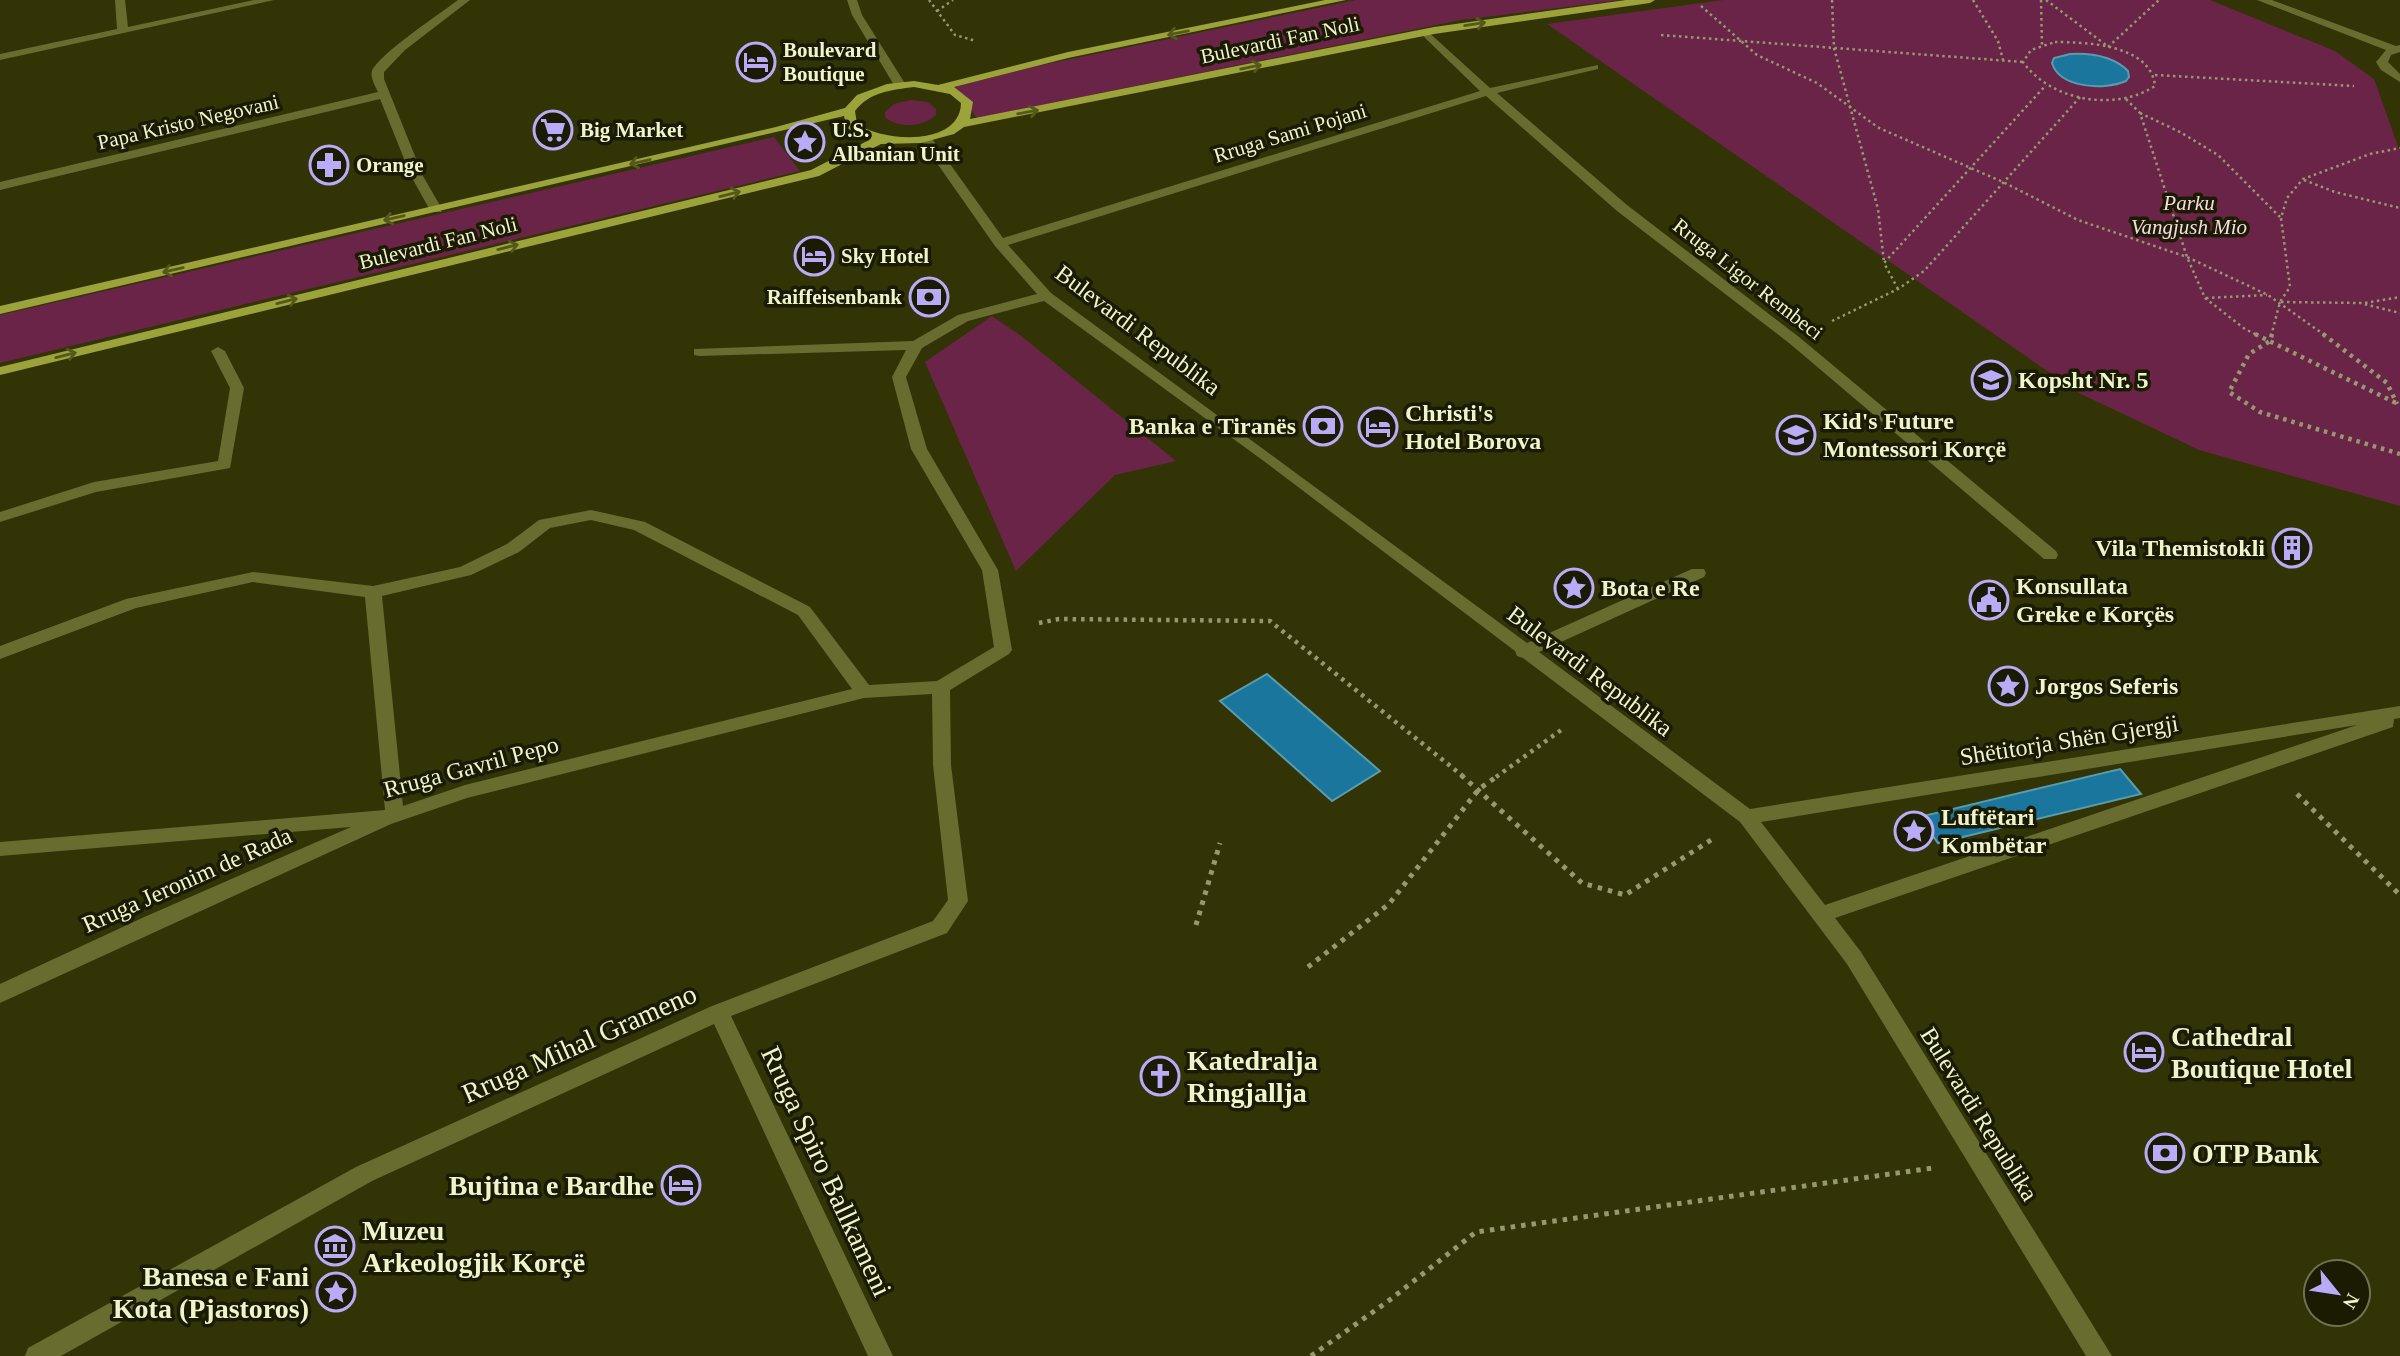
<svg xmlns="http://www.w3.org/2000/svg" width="2400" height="1356" viewBox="0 0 2400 1356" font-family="'Times New Roman',serif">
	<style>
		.green { fill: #6a2448 }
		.water { fill: #1a769d; stroke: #5a9cab; stroke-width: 2 }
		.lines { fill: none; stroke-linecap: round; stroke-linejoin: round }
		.path-far2 { stroke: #95996e; stroke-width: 2.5; stroke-dasharray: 2.5 3.5; stroke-linecap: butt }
		.path-far1 { stroke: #95996e; stroke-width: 4.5; stroke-dasharray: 3.5 5; stroke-linecap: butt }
		.path { stroke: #95996e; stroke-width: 5; stroke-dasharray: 4.5 6; stroke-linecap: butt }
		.minor { fill: #686c2f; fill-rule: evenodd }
		.major { fill: #9da33b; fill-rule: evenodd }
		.oneway { stroke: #55581b }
		.labels { text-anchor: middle; stroke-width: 7; stroke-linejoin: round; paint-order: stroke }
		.far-street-label { font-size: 21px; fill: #eff4cb; stroke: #1a1b00 }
		.far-poi-label { font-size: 21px; font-weight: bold; fill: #eff4cb; stroke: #1a1b00; text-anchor: start }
		.far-park-label { font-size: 21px; font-style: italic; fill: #f4dae4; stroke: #1a1b00 }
		.street-label { font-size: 24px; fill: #eff4cb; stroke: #1a1b00 }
		.poi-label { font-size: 24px; font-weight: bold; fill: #eff4cb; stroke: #1a1b00; text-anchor: start }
		.near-poi-label { font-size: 28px; font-weight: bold; fill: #eff4cb; stroke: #1a1b00; text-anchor: start }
		.near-street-label { font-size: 28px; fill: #eff4cb; stroke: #1a1b00 }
	</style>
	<rect width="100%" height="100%" fill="#323406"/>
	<!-- green -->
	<g class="green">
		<polygon points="1356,0 1622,0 1461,20 977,118 954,87 1042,65"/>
		<polygon points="1723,0 2210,0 2335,51 2374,79 2400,152 2400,506 2199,450 2079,393 1547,24"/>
		<path d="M911 100 927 102 936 109V115C923 127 899 129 885 117V112L894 104Z"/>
		<polygon points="774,137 800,171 0,363 0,315"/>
		<polygon points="992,316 1020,335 1176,461 1115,475 1016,571 925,362"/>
	</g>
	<!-- water -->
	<g class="water">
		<path d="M2070 54C2091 53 2113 56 2128 71L2129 77 2126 81C2106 90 2060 89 2052 63L2054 58Z"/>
		<polygon points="1267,674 1380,771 1332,801 1220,701"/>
		<polygon points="2120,769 2141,794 1938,843 1919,817"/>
	</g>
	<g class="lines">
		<!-- path-far2 -->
		<g class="path-far2">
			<polyline points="929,0 955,35 976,41"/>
			<polyline points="1832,0 1834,48 1878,209 1884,262"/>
			<polyline points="1973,0 1998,41 2003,60"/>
			<polyline points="2041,0 2042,45"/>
			<polyline points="2046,0 2106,45"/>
			<polyline points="1701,6 1757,55 1817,83 1879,128 2003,182 2078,220 2187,257 2268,295 2326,336"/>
			<polyline points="937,11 953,0"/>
			<polyline points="1661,35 2023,62"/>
			<path d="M2055 42C2088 42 2151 45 2155 86 2115 112 2051 101 2023 62L2031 50Z"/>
			<polyline points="2108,47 2159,0"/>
			<polyline points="2155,75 2354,86"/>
			<polyline points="2126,99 2140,113 2187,257 2205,298 2245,329 2259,336"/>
			<polyline points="2140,113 2180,132 2218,155 2280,217"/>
			<polyline points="2304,180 2335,192 2400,208"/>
			<polyline points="1898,289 1884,263 2046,85"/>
			<polyline points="2206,298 2267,295"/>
			<polyline points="2281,302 2360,303 2400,313"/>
			<polyline points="2365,303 2400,297"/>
			<polyline points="1832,321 1898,289 1924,271 2081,96"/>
			<polyline points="2271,336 2280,302 2290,287 2281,218 2287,198 2303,179 2370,154 2400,148"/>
		</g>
		<!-- path-far1 -->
		<g class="path-far1">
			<polyline points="2255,334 2400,405"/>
			<polyline points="2272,334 2270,341 2249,354 2229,392 2260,412 2400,454"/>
			<polyline points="2323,334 2387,383 2397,404"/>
			<polyline points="1039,623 1059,619 1270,621 1464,777"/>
			<polyline points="1496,777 1564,728"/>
		</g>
		<!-- path -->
		<g class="path">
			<polyline points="1461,775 1582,883 1625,895 1711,840"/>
			<polyline points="2297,794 2400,895"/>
			<polyline points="1196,925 1220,843"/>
			<polyline points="1308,967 1389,904 1479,789 1499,775"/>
			<polyline points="1311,1356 1387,1302 1476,1232 1933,1168"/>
		</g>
		<!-- minor -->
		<g class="minor">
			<polygon points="115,0 125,0 128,27 254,0 274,0 0,60 0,54 117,29"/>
			<path d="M458 0H470L405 50 384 72V79L423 176 442 209 441 212H431L411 176 380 99 0 190V182L378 92C375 86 370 77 372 71 379 54 441 13 458 0Z"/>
			<polygon points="847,0 857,0 862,15 906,85 904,87 894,85 852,15"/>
			<polygon points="2257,0 2272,0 2396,46 2400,45 2400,52 2391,55 2388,62 2400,74 2400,82 2381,70 2376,62 2386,50"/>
			<path d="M1425 29 1490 88 1598 65V69L1497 93 1627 205 1799 337 2056 551 2058 555 2056 559H2044L1789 343 1617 211 1486 96 1008 245 1051 293 1527 643 1692 569H1704L1706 573 1704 577 1539 652 1750 809 2400 706V718L2394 719 2393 727 1835 918 1861 952 2112 1356H2086L1847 964 1740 822 1523 658 1517 656 1515 651 1261 459 1044 301 968 321 922 348 906 377 927 449 998 570 1012 650 1009 654 950 690 951 765 968 901 947 933 731 1016 893 1356H868L714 1024 372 1181 61 1356H25L28 1348 356 1167 712 1006 933 921 948 900 933 765 932 694 864 698 467 798 391 824 0 1003V984L142 918 351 827 0 856V842L385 810 365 597 253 582 136 608 0 659V646L126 599 253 572 373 586 460 567 507 544 539 520 591 510 645 522 810 607 869 685 937 681 994 647 982 570 911 449 892 377 906 350 699 356 694 355V349L913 341 958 315 1037 294 995 246 920 139 922 136H930L1003 238 1480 91 1421 34 1420 32ZM591 520 634 530 798 615 852 689 465 785 403 806 382 596 471 575 519 552 550 528ZM2357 725 1825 905 1761 822Z"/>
			<polygon points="218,347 225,351 244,388 230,468 96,492 0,522 0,512 94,482 218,461 230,388 211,351"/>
		</g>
		<!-- major -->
		<path class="major" d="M1325 0H1346L1068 58 954 87 973 102 970 119 1434 27 1626 0H1655L1650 3 1434 34 964 127 954 134 921 143 881 144 819 176 0 375V367L811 170 869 140 847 128 844 116 0 314V306L776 127 845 108 857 95 887 84 914 81 938 85 1068 52ZM914 87 950 94 961 103C960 147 883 142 857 124L855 111C869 92 892 90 914 87Z"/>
	</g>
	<!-- one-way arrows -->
	<defs><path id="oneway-shaft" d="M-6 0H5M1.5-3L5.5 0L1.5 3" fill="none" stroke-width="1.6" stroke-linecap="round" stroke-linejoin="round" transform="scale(1.75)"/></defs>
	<g class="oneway">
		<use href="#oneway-shaft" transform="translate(1475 24) rotate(-9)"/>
		<use href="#oneway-shaft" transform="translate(1178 33) rotate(169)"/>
		<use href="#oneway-shaft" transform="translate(1251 67) rotate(-12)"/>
		<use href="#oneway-shaft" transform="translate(1028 112) rotate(-10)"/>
		<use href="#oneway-shaft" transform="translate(640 162) rotate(167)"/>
		<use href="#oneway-shaft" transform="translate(730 194) rotate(-14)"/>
		<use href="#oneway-shaft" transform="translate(394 218) rotate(167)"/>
		<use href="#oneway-shaft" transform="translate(508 247) rotate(-14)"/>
		<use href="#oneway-shaft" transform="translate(173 270) rotate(167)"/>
		<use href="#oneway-shaft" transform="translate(287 301) rotate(-14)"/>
		<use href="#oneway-shaft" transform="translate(66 355) rotate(-14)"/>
	</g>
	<!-- icons -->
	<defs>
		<symbol id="hotel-ring" viewBox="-11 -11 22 22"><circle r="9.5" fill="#1a1b00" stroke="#b9abf7" stroke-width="1.5"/><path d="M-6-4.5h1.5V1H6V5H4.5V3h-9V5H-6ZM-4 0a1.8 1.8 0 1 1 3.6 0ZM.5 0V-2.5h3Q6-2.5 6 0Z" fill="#b9abf7"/></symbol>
		<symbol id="supermarket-ring" viewBox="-11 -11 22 22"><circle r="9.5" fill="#1a1b00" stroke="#b9abf7" stroke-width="1.5"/><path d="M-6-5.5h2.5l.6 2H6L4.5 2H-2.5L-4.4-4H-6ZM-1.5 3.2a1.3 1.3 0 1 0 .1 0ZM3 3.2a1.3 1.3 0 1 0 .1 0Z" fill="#b9abf7"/></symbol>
		<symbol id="sight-ring" viewBox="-11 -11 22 22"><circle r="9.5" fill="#1a1b00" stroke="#b9abf7" stroke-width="1.5"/><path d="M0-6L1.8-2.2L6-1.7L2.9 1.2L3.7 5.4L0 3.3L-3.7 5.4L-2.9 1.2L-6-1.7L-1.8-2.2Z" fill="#b9abf7"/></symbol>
		<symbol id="pharmacy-ring" viewBox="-11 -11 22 22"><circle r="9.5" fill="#1a1b00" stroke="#b9abf7" stroke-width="1.5"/><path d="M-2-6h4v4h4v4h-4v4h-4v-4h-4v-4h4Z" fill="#b9abf7"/></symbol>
		<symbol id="bank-ring" viewBox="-11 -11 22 22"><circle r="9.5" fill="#1a1b00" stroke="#b9abf7" stroke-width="1.5"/><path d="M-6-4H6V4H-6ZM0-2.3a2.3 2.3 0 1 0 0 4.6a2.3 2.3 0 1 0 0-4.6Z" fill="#b9abf7"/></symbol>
		<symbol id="school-ring" viewBox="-11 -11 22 22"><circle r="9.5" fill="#1a1b00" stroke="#b9abf7" stroke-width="1.5"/><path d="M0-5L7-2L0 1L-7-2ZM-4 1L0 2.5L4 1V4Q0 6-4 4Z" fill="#b9abf7"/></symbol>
		<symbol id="building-ring" viewBox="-11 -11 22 22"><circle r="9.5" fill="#1a1b00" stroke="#b9abf7" stroke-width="1.5"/><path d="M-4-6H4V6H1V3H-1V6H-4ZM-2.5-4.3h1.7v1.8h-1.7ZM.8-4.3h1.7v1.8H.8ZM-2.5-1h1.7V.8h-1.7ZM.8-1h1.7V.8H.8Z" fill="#b9abf7"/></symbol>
		<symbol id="civic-ring" viewBox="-11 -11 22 22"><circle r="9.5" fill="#1a1b00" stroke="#b9abf7" stroke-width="1.5"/><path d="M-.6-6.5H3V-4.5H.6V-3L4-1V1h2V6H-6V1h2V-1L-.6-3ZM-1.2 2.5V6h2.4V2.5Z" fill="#b9abf7"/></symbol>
		<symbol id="church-ring" viewBox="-11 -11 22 22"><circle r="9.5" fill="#1a1b00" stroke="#b9abf7" stroke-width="1.5"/><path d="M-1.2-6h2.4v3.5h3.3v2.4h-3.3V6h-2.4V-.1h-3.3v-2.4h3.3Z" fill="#b9abf7"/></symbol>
		<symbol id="museum-ring" viewBox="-11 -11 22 22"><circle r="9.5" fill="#1a1b00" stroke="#b9abf7" stroke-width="1.5"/><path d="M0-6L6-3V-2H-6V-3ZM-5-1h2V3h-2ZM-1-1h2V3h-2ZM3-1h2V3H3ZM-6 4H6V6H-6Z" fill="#b9abf7"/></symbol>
	</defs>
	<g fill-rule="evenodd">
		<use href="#hotel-ring" x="734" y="40" width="44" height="44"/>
		<use href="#supermarket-ring" x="531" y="108" width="44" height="44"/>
		<use href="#sight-ring" x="783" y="120" width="44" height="44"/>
		<use href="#pharmacy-ring" x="307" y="143" width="44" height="44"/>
		<use href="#hotel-ring" x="792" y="234" width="44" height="44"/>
		<use href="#bank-ring" x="907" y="275" width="44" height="44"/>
		<use href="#school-ring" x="1969" y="358" width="44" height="44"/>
		<use href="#bank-ring" x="1301" y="404" width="44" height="44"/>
		<use href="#hotel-ring" x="1356" y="405" width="44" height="44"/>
		<use href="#school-ring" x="1774" y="413" width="44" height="44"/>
		<use href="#building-ring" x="2270" y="526" width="44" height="44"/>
		<use href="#sight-ring" x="1552" y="566" width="44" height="44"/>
		<use href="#civic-ring" x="1967" y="578" width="44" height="44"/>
		<use href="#sight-ring" x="1986" y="664" width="44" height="44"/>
		<use href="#sight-ring" x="1892" y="809" width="44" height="44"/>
		<use href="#hotel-ring" x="2122" y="1030" width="44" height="44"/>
		<use href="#church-ring" x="1138" y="1054" width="44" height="44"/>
		<use href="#bank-ring" x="2143" y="1131" width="44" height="44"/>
		<use href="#hotel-ring" x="659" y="1163" width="44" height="44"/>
		<use href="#museum-ring" x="313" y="1224" width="44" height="44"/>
		<use href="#sight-ring" x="314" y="1270" width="44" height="44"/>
	</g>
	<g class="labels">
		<!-- far-street labels -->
		<g class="far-street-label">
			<text transform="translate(1280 40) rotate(-12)" y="7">Bulevardi Fan Noli</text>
			<text transform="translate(188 122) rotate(-13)" y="7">Papa Kristo Negovani</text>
			<text transform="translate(1290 133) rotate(-17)" y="7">Rruga Sami Pojani</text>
			<text transform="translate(438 243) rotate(-14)" y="7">Bulevardi Fan Noli</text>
			<text transform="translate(1748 279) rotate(38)" y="7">Rruga Ligor Rembeci</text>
		</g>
		<!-- far-poi labels -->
		<g class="far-poi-label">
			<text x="783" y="57">Boulevard<tspan x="783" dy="24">Boutique</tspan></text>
			<text x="580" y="137">Big Market</text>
			<text x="832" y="137">U.S.<tspan x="832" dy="24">Albanian Unit</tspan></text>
			<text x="356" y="172">Orange</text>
			<text x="841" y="263">Sky Hotel</text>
			<text x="902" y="304" text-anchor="end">Raiffeisenbank</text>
		</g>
		<!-- far-park labels -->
		<g class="far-park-label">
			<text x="2189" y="210">Parku<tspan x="2189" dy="24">Vangjush Mio</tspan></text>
		</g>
		<!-- street labels -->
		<g class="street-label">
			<text transform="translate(1138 330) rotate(37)" y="8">Bulevardi Republika</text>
			<text transform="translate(1590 671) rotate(37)" y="8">Bulevardi Republika</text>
			<text transform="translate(2069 740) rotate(-9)" y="8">Shëtitorja Shën Gjergji</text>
			<text transform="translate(471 767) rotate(-15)" y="8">Rruga Gavril Pepo</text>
			<text transform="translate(187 880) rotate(-24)" y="8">Rruga Jeronim de Rada</text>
			<text transform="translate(1979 1114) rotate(58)" y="8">Bulevardi Republika</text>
		</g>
		<!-- poi labels -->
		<g class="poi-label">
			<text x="2018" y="388">Kopsht Nr. 5</text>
			<text x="1405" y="421">Christi's<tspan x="1405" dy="28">Hotel Borova</tspan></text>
			<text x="1823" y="429">Kid's Future<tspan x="1823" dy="28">Montessori Korçë</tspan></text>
			<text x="1296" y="434" text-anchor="end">Banka e Tiranës</text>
			<text x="2265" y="556" text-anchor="end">Vila Themistokli</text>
			<text x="2016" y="594">Konsullata<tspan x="2016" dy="28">Greke e Korçës</tspan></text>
			<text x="1601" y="596">Bota e Re</text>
			<text x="2035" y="694">Jorgos Seferis</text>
			<text x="1941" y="825">Luftëtari<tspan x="1941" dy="28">Kombëtar</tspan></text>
		</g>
		<!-- near-poi labels -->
		<g class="near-poi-label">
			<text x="2171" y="1046">Cathedral<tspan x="2171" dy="32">Boutique Hotel</tspan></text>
			<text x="1187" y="1070">Katedralja<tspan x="1187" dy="32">Ringjallja</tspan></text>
			<text x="2192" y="1163">OTP Bank</text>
			<text x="654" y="1195" text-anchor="end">Bujtina e Bardhe</text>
			<text x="362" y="1240">Muzeu<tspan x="362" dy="32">Arkeologjik Korçë</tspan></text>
			<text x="309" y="1286" text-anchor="end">Banesa e Fani<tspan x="309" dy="32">Kota (Pjastoros)</tspan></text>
		</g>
		<!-- near-street labels -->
		<g class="near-street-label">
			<text transform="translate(579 1043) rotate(-24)" y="10">Rruga Mihal Grameno</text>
			<text transform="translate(827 1171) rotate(65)" y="10">Rruga Spiro Ballkameni</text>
		</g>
	</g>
	<!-- north arrow -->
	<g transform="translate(2337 1293) rotate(120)"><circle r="33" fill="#1a1b00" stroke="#6f7251" stroke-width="2"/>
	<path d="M0-5L12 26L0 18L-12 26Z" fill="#b9abf7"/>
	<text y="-10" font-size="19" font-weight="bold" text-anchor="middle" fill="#eff4cb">N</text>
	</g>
</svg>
